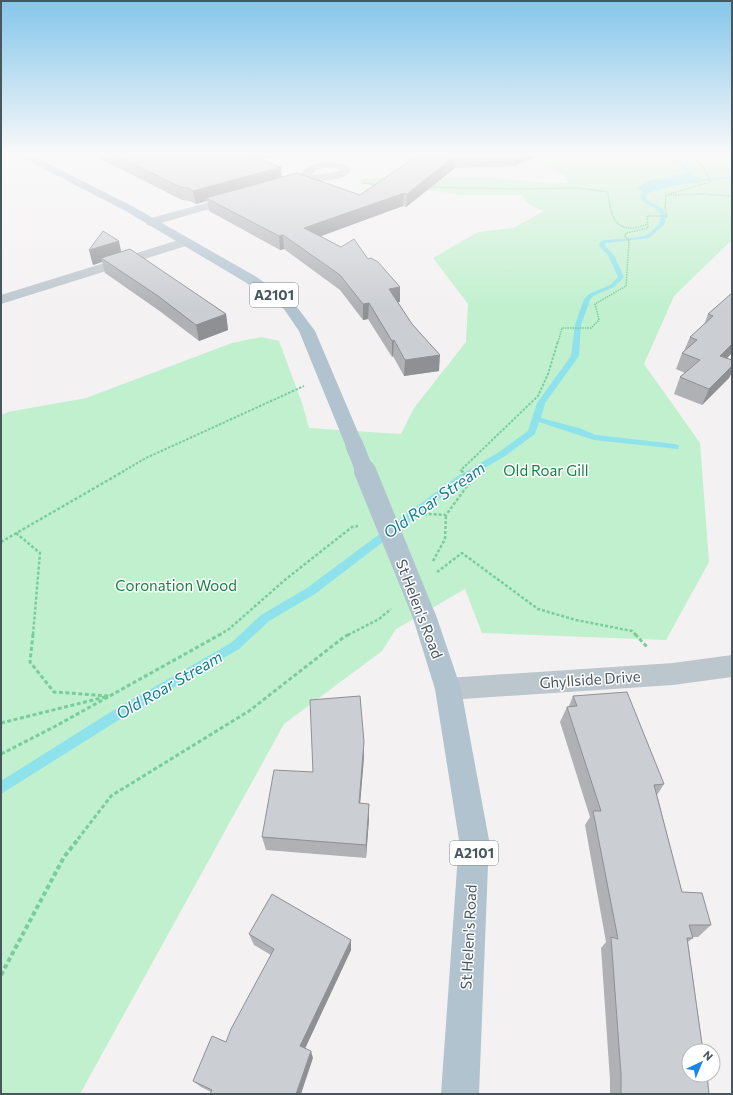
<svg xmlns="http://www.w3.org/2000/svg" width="733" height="1095" viewBox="0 0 733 1095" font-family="Commissioner,sans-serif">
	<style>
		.green { fill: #c0f0ce }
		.water { fill: #8ee2ec }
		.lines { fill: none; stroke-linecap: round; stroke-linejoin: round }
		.stream { fill: #8ee2ec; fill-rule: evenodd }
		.path-far4 { stroke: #78ce9b; stroke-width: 1.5; stroke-dasharray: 1.5 1; stroke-linecap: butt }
		.path-far3 { stroke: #78ce9b; stroke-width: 2; stroke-dasharray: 2.5 1.5; stroke-linecap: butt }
		.path-far2 { stroke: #78ce9b; stroke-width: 2.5; stroke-dasharray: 3 2; stroke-linecap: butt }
		.path-far1 { stroke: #78ce9b; stroke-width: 3; stroke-dasharray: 4 2.5; stroke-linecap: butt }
		.path { stroke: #78ce9b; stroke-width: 4; stroke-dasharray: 4.5 3; stroke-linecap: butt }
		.minor { fill: #bcc6cd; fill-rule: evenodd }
		.major { fill: #b1c3cf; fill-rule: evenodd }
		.major-bridge-far1 { stroke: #b1c3cf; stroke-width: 18 }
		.major-bridge { stroke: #b1c3cf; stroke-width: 22 }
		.wall { fill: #afb1b5 }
		.shaded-wall { fill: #8e9094 }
		.building { fill: #cbced3; stroke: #8e9094 }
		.labels { text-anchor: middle; stroke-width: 3; stroke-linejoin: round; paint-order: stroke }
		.shield { fill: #fff; stroke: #7f898e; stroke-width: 1 }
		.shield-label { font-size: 14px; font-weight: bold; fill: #48565e }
		.park-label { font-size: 15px; fill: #188142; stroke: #fff }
		.street-label { font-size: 15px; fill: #48565e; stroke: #fff }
		.water-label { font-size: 16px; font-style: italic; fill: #0e7f8e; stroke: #fff }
	</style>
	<rect width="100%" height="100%" fill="#f3f1f1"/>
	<!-- green -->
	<path class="green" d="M633 155H732V240L674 296 644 364 700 443 709 562 666 640 482 633 465 589 396 629 382 651 284 724 80 1094H1V415L8 412 86 398 232 343 261 337 279 341 302 403 309 428 401 434 414 408 466 342 468 304 433 258 478 232 513 228 544 211 528 204 522 195H462L400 186 366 185 358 183 362 179 373 178 485 177 538 182 567 183 569 181 560 173 547 167C572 153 602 156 629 158Z"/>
	<!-- water -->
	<path class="water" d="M687 170C698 181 704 179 718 179L673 186 644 194 638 187 645 182 683 174Z"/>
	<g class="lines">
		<!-- stream -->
		<g class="stream">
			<polygon points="670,155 675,155 689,169 690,182 686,181 685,170"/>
			<polygon points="732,176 732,178 704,181 702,180"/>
			<path d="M659 188V190L650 191 646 195 647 200 663 209 667 217 664 225 649 238 606 243 605 246 614 255 624 277 614 287 593 296 590 300 581 325 579 356 545 403 541 418 579 428 596 435 675 444 678 445 679 447 678 449 594 440 539 422 535 434 505 456 461 482 315 594 269 621 239 649 117 721 1 794V781L109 713 231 643 261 615 307 588 455 478 499 452 528 431 537 403 571 356 575 325 584 299 589 294 610 285 618 277 608 255 599 246 600 242 603 240C616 239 630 239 643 236 652 234 667 219 658 211 651 203 644 207 640 195L647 189Z"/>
		</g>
		<!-- path-far4 -->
		<g class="path-far4">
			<polyline points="363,183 378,185"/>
			<path d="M428 187 513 189 579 188 608 192C611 219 616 236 648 224"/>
			<polyline points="668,195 704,194 732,196"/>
			<polyline points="558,342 562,328 591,328 599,320 595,304 626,286 629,241 625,236 626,233 648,228 647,216 667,216 665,208 666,195 710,182 704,167 689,155"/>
		</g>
		<!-- path-far3 -->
		<g class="path-far3">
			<polyline points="122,472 146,458 304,386"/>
			<polyline points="462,472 461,470 538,396 548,374 558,341"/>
		</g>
		<!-- path-far2 -->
		<g class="path-far2">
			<polyline points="414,517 429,514 446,515 470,482 462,471"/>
			<polyline points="16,533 40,553 33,635"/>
			<polyline points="1,542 124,471"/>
			<polyline points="433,561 445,539 446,515"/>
			<polyline points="437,572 462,553 538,609 576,620 632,631 636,635"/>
			<polyline points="219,635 229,629 286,579 352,527 358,526"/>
			<polyline points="348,635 379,619 391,609"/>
		</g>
		<!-- path-far1 -->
		<g class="path-far1">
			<polyline points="33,634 30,662 54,692 109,696"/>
			<polyline points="635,634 648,648"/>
			<polyline points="1,723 105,697"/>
			<polyline points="1,754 54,727 221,634"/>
			<polyline points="78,839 111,796 249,711 344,637 350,634"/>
		</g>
		<!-- path -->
		<polyline class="path" points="1,975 64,857 79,838"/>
		<!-- minor -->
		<g class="minor">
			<path d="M325 162C334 162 345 162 352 169 348 181 315 183 304 180L301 175C306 165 314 163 325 162ZM325 168H335L341 170 332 173 311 175 317 170Z"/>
			<polygon points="236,195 240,196 242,198 240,200 151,226 147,225 145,222 147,219"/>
			<polygon points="185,238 189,239 191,242 189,245 1,304 1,295"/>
			<polygon points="732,655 732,677 673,685 448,700 439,697 435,689 439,681 448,678 673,663"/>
		</g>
		<!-- major -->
		<g class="major">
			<polygon points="17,155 31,155 132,206 255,276 294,303 315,331 363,444 361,448 354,450 347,448 345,444 299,331 284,309 245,282 124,210"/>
			<polygon points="425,608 434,611 437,618 461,689 489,840 479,1094 441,1094 459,840 435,689 413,618 416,611"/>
		</g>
		<!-- major-bridge-far1 -->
		<polyline class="major-bridge-far1" points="354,444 365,472"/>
		<!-- major-bridge -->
		<polyline class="major-bridge" points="365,471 425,618"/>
	</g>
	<!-- wall -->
	<g class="wall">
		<polygon points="93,155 279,155 279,157 253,158 282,177 360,195 418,156 403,155 539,155 514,166 455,168 406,207 403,206 321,236 341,247 368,259 400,287 400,302 398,302 439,371 404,376 393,356 392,357 368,319 363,320 340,290 284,249 280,250 209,211 207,201 196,204 190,201 182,200"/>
		<polygon points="89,250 121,252 226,314 228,330 199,341 161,312 105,273 102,262 93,265"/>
		<polygon points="732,293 732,353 727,358 732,360 732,372 729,378 702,405 674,394 680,377 685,373 676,369 682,353 684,351 690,337 704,325 708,314"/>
		<polygon points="573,696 664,784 657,795 682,892 711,925 698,937 692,937 693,938 688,942 709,1094 610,1094 610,1080 601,948 606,942 585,825 590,817 560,722 567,707 569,706"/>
		<polygon points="364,742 364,757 360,803 369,819 366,858 266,850 262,837 313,772"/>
		<polygon points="249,934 351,950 305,1048 313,1058 211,1092 201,1087 193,1081 226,1042 271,955 254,945"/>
	</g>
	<!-- shaded-wall -->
	<g class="shaded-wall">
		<polygon points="456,155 455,168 406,207 407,194"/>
		<polygon points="515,155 539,155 514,166"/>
		<polygon points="281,167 282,180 206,198 207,201 196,204 193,191"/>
		<polygon points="404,193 403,206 305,242 304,228"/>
		<polygon points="283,235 284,249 280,250 279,236"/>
		<polygon points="119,241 122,256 101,258 102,262 93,265 89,250"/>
		<polygon points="400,287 400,302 388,304 389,289"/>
		<polygon points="369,303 368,319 363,320 363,304"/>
		<polygon points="226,314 228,330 199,341 196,325"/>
		<polygon points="394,340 393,356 392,357 392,341"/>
		<polygon points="732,344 732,353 713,372 720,356"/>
		<polygon points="440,355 439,371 404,376 405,360"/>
		<polygon points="732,366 732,372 729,378 702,405 709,389"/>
		<polygon points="364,742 364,757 359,817 359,803"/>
		<polygon points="369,804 369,819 366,858 366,845"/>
		<polygon points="351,940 351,950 303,1053 300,1046"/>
		<polygon points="311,1051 313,1058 301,1094 296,1094"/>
	</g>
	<!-- building -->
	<g class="building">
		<polygon points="115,155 248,155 281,167 193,191 188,188 180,187"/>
		<polygon points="418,155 456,155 407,194 404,193 304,228 341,247 354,239 368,259 371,258 378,262 400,287 389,289 412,324 440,355 405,360 394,340 392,341 369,303 363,304 340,275 283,235 279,236 206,198 297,173 360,195"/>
		<polygon points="103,231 119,241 89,250"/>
		<polygon points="130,249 226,314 196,325 158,296 101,258"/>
		<polygon points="732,293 732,344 720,356 732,360 732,366 709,389 680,377 700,360 682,353 697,340 690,337 713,316 708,314"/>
		<polygon points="627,692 664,784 654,785 682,892 702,893 711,925 689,925 693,938 687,938 703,1051 689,1051 689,1075 707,1075 709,1094 621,1094 621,1074 611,937 618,939 593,811 601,811 567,707 577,706 573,696"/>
		<polygon points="360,696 364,742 359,803 369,804 366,845 262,837 274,770 313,772 310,700"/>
		<polygon points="272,894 351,940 300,1046 311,1051 296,1094 210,1094 212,1090 193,1081 212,1036 226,1042 231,1029 274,949 249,934"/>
	</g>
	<!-- sky -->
	<linearGradient id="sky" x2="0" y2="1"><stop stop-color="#84c6ea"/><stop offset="0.5" stop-color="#faf9f9"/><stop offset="1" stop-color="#faf9f9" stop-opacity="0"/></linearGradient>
	<rect width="733" height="309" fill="url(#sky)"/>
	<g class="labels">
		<!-- shield labels -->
		<g class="shield">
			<rect x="250" y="283" width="48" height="24" rx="3"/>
			<rect x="450" y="841" width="48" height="24" rx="3"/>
		</g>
		<g class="shield-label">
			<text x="274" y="300">A2101</text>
			<text x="474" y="858">A2101</text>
		</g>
		<!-- park labels -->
		<g class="park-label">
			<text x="546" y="476">Old Roar Gill</text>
			<text x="176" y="591">Coronation Wood</text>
		</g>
		<!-- street labels -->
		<g class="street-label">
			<text transform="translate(419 609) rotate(69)" y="5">St Helen's Road</text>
			<text transform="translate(590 680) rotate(-4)" y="5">Ghyllside Drive</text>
			<text transform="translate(469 937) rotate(-87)" y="5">St Helen's Road</text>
		</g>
		<!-- water labels -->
		<g class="water-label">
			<text transform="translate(434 500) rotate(-35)" y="6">Old Roar Stream</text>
			<text transform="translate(169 685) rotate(-30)" y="6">Old Roar Stream</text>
		</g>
	</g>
	<!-- border -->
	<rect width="733" height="1095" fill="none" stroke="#48565e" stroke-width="4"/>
	<!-- north arrow -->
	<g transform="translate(701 1063) rotate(44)"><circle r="19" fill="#ffffff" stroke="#b6bbbf"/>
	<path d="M0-3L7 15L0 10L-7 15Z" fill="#1a86e4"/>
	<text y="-6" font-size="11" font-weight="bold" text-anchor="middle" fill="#48565e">N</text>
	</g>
</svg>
